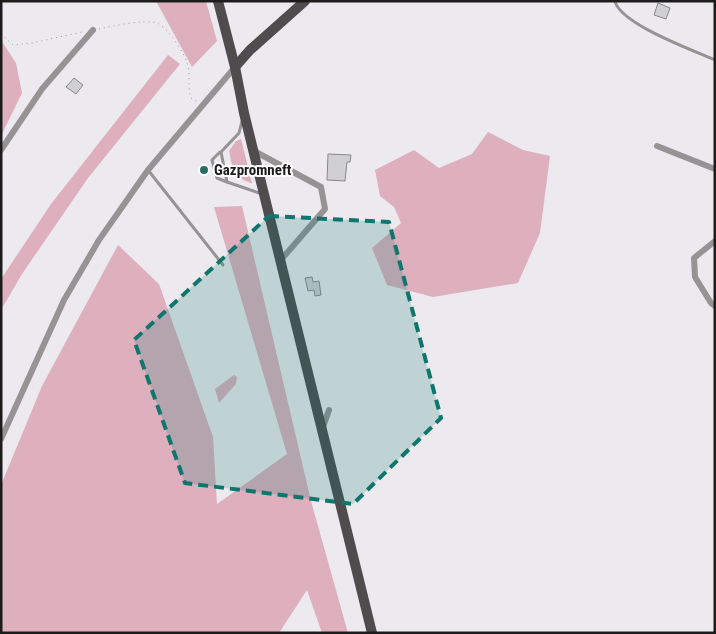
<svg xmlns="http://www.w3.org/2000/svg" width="716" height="634" viewBox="0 0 716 634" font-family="'Roboto Condensed',sans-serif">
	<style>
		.green { fill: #deafbd }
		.building { fill: #cfcfd4; stroke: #88888c }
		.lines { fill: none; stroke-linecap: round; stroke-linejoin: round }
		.path { stroke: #9a999c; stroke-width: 1; stroke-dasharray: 1 4; stroke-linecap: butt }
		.lane { stroke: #959394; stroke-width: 3 }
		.street { stroke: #959394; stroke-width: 6 }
		.primary { stroke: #4f4c4e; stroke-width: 10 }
		.marked { fill: #0f766e; fill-opacity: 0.2; stroke: #0f766e; stroke-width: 4; stroke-dasharray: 10 6; stroke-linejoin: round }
		.poi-dot { fill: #286e64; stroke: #fff; stroke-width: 2 }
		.labels { text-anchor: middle; stroke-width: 4; stroke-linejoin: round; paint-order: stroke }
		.poi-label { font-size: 15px; font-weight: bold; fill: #1d1c1d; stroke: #fff; text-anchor: start }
	</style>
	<rect width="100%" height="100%" fill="#eceaee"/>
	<!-- green -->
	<g class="green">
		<polygon points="156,1 206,1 217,41 192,67"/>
		<polygon points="1,40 16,63 22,93 1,136"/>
		<polygon points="168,55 180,64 88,178 22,274 1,310 1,279 51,204"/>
		<polygon points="488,132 523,150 550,156 540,233 518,283 433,297 387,285 372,248 401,223 394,207 380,196 375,170 414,150 439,168 472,154"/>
		<polygon points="241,139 252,183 250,183 234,175 229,151 236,141"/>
		<polygon points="242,206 311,501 348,633 322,633 307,590 279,633 1,633 1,485 42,386 118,245 159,284 213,437 217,504 287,454 214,207"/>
		<polygon points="234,375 237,377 236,384 219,403 215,389"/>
	</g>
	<!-- building -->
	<g class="building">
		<polygon points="658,3 670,8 666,19 654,15"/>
		<polygon points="74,78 83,85 76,94 66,87"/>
		<polygon points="328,154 351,155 350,162 347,162 345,181 327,180"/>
		<polygon points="312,277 313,282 319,281 321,295 315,296 314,290 308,291 305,278"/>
	</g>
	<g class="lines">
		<!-- path -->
		<g class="path">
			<path d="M99 29C112 26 145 19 157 23 167 27 184 52 187 63 191 72 187 86 191 98L198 102"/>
			<polyline points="1,34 13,45 32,43 82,32"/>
		</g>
		<!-- lane -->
		<g class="lane">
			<path d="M615 1C620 24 693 50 715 60"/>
			<polyline points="242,121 239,133 221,152 227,182 262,194"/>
			<polyline points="220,152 212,160 217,178 227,182"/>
			<polyline points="148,170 223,265"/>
		</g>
		<!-- street -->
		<g class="street">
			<polyline points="657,146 715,169"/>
			<polyline points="1,150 42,89 93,30"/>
			<polyline points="254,151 321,187 325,209 280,261"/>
			<polyline points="715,241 694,258 695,277 711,303 715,306"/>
			<polyline points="322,430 329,410"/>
			<polyline points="1,439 64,300 99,240 148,170 235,67"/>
		</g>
		<!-- primary -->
		<g class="primary">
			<polyline points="218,1 235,67 244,113 372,633"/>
			<polyline points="235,67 250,50 305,1"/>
		</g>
	</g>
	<!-- marked area -->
	<path class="marked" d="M269 216 389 222 441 418 353 504 185 483 134 340Z"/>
	<!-- markers -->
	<circle class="poi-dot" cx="204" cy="170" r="5"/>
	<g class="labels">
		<!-- poi labels -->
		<g class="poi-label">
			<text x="214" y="175">Gazpromneft</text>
		</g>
	</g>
	<!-- border -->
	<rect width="716" height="634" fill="none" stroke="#1d1c1d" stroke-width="5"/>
</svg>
